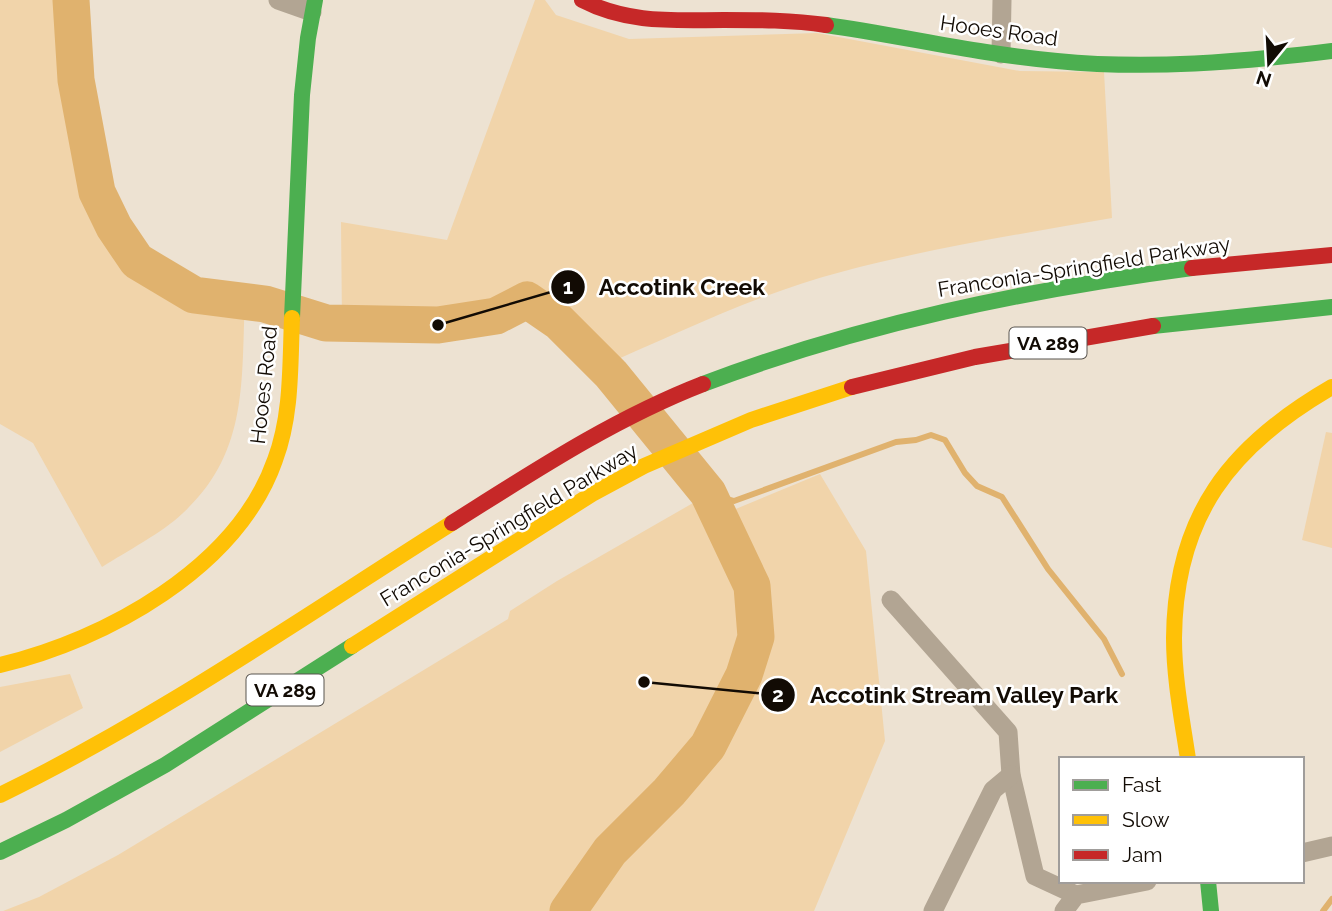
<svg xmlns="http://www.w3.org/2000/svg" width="1332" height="911" viewBox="0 0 1332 911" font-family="Raleway,sans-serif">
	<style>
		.green { fill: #f1d4aa }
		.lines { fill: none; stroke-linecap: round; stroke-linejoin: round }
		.stream { stroke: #e0b26e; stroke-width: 6 }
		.river { stroke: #e0b26e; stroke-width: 37 }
		.street { stroke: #b2a593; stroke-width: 19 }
		.fast { stroke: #4caf50; stroke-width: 16 }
		.slow { stroke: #ffc107; stroke-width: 16 }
		.jam { stroke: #c62828; stroke-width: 16 }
		.labels { text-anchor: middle; stroke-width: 5; stroke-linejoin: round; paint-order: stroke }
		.shield { fill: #fff; stroke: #59544f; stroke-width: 2 }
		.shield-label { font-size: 19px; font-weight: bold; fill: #120b04 }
		.street-label { font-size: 21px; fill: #120b04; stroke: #fff }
		.leader { fill: none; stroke: #120b04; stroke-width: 2.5 }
		.callout-dot { fill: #120b04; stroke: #fff; stroke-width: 2.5 }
		.mark-label { font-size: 21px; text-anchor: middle; font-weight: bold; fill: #fff }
		.callout-label { font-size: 23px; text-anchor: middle; font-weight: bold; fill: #120b04; stroke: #fff; stroke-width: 5; stroke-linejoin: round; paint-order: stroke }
	</style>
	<rect width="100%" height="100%" fill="#ede2d2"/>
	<!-- green -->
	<g class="green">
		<path d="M0 0H58L71 122 91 207 129 269 245 299C241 381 249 452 183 513 162 533 127 551 102 567L33 443 0 424Z"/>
		<path d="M535 0H545L556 15 629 39 817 33 1020 71 1104 72 1112 218C1021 234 930 248 841 272 757 294 678 333 598 368L560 309 463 340 398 337 342 324 341 222 447 240Z"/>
		<polygon points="1326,432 1332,433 1332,548 1302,540"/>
		<polygon points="820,474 866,551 885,741 814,911 3,911 39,897 118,855 508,619 510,611 557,581 700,499 714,518"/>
		<polygon points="70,674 83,708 0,752 0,687"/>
	</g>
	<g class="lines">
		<!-- stream -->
		<g class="stream">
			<polyline points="708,493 734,501 896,442 916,440 931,435 945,440 965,473 977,486 1002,497 1048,569 1104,639 1122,674"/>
			<polyline points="1323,911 1332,899"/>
		</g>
		<!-- river -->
		<polyline class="river" points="71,0 76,80 97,192 114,227 137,261 194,295 265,304 326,323 438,325 496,316 527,300 559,322 611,374 708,493 752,586 756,637 744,675 708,746 669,792 610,851 568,911"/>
		<!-- street -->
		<g class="street">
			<polyline points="278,0 312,12"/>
			<polyline points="1001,54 1002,0"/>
			<polyline points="891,600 1008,732 1011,775 1035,876 1076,895"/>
			<polyline points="1302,853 1332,846"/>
			<polyline points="933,911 993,790 1011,775"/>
			<polyline points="1064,911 1076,895 1147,881"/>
		</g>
		<!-- fast -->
		<g class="fast">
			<path d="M826 25C903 36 979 54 1057 61 1148 70 1241 62 1332 51"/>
			<polyline points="292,318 302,95 308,38 315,0"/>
			<polyline points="1153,326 1332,307"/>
			<path d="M703 384C861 324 1025 290 1192 268"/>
			<polyline points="0,852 66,820 165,765 352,646"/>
			<polyline points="1208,881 1211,911"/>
		</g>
		<!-- slow -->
		<g class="slow">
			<polyline points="352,646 592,494 644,466 751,420 852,387"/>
			<path d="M0 665C106 640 237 568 275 460 292 415 290 365 292 318"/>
			<path d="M1188 759C1182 719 1174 678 1174 638 1175 516 1230 446 1332 387"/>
			<path d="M0 795C158 718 303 617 452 523"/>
		</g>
		<!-- jam -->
		<g class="jam">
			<path d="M582 0C628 24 674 20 724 20 758 20 792 20 826 25"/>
			<polyline points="1192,268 1332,255"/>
			<polyline points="852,387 975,357 1153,326"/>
			<path d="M452 523C533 472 613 419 703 384"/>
		</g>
	</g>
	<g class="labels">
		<!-- shield labels -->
		<g class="shield">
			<rect x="1009.5" y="327.5" width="77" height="31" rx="5"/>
			<rect x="246.5" y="674.5" width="77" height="31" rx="5"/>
		</g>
		<g class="shield-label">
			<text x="1048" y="350">VA 289</text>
			<text x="285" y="697">VA 289</text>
		</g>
		<!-- street labels -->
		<g class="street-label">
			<text transform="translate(999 31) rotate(8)" y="7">Hooes Road</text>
			<text transform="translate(1084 267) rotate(-9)" y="7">Franconia-Springfield Parkway</text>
			<text transform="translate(264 385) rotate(-84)" y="7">Hooes Road</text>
			<text transform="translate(509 525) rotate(-31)" y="7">Franconia-Springfield Parkway</text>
		</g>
	</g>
	<!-- callouts -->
	<path class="leader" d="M438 325L568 287M644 682L778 695"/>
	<g class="callout-dot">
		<circle cx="438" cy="325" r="7"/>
		<circle cx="644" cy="682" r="7"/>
		<circle cx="568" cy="287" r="18"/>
		<circle cx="778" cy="695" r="18"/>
	</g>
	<g class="mark-label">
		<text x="568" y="294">1</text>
		<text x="778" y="702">2</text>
	</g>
	<g class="callout-label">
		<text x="682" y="295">Accotink Creek</text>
		<text x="964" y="703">Accotink Stream Valley Park</text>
	</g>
	<!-- legend -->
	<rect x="1059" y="757" width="245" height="126" fill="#ffffff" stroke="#a09d9b" stroke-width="2"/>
	<rect x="1073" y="780" width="35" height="10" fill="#4caf50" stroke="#a09d9b" stroke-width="2"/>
	<text x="1122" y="792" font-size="21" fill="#120b04">Fast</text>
	<rect x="1073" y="815" width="35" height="10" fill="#ffc107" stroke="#a09d9b" stroke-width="2"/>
	<text x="1122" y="827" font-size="21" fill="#120b04">Slow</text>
	<rect x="1073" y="850" width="35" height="10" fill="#c62828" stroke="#a09d9b" stroke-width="2"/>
	<text x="1122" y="862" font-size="21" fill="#120b04">Jam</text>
	<!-- north arrow -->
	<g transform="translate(1269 63) rotate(198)" stroke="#ffffff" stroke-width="5" paint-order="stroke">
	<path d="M0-5L12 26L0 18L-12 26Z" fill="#120b04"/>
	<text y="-10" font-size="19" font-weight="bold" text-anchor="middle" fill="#120b04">N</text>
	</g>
</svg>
